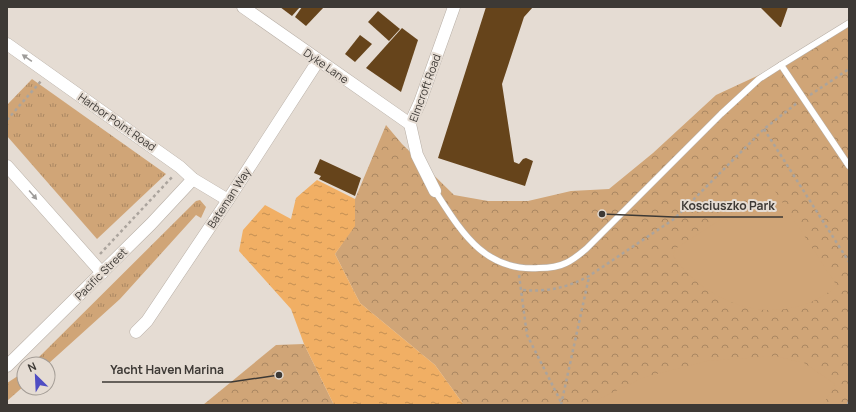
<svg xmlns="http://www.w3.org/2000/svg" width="856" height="412" viewBox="0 0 856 412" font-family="Manrope,sans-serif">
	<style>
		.grass { fill: url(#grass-tufts) }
		.park { fill: url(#park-crowns) }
		.pitch { fill: #d0a577 }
		.water { fill: url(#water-ripples) }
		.building { fill: #66441b }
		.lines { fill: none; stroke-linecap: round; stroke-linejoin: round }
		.lane-casing { stroke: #b8afa6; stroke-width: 7 }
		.street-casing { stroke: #b8afa6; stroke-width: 13 }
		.path { stroke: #aba49d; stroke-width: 2.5; stroke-dasharray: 3 3; stroke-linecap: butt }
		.lane { stroke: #fff; stroke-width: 6 }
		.street { stroke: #fff; stroke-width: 12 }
		.oneway { fill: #9e9c9a }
		.labels { text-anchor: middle; stroke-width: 4; stroke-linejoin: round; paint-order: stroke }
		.street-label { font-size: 11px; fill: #3d3935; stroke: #e5dcd3 }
		.leader { fill: none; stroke: #3d3935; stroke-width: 1.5 }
		.callout-dot { fill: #3d3935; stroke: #e5dcd3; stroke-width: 1.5 }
		.callout-label { font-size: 12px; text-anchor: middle; font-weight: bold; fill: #3d3935; stroke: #e5dcd3; stroke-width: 4; stroke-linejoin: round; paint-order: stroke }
	</style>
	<defs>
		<pattern id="grass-tufts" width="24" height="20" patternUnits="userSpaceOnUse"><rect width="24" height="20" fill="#d0a577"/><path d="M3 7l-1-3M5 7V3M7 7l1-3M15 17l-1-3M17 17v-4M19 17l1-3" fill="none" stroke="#aa8762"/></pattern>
		<pattern id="park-crowns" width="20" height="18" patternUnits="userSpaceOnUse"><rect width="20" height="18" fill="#d0a577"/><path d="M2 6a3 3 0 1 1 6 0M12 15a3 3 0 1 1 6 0" fill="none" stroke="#aa8762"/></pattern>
		<pattern id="water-ripples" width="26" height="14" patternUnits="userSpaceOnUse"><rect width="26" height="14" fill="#f1af64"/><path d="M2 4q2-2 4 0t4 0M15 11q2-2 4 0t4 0" fill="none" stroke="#c48f53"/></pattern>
	</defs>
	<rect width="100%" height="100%" fill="#e5dcd3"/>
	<!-- grass -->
	<g class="grass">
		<polygon points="32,79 166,174 97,239 7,136 7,105"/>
		<polygon points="200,200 206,207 201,218 196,215 120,299 48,364 32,364 196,201"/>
		<polygon points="24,372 24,386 7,401 7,383"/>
	</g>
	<!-- park -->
	<g class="park">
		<polygon points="849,23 849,405 464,405 435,365 360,303 335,254 354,226 355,199 386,125 402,144 454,195 488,201 528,201 571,191 609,189 653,153 716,95 772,69"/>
		<polygon points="304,344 334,405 203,405 276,345"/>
	</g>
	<!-- pitch -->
	<g class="pitch">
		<path d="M770 188 775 191 837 286C783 330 712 310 673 256L675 249Z"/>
		<polygon points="775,356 804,363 835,384 823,405 592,405 593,402 645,377 707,361"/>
	</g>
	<!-- water -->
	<polygon class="water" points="317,180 355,199 355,226 335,254 360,303 435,365 464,405 334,405 304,344 291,309 239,251 243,230 265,205 291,219 296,198"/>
	<!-- building -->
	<g class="building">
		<polygon points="280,7 300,7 292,16"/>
		<polygon points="302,7 324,7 306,26 295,17"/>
		<polygon points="486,7 533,7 524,17 502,84 514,162 519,164 523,159 526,158 533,161 525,186 438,158"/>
		<polygon points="760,7 788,7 781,27 780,27"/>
		<polygon points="378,11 400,29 389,41 368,22"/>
		<polygon points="402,28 418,40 401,92 366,68"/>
		<polygon points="360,35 372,44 355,62 345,54"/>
		<polygon points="320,159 361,178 355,196 319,179 321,176 314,173"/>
	</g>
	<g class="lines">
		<defs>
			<g id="lane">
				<polyline points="781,65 849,23"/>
				<path d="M435 191C461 231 484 272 539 268 548 268 558 267 566 263 573 260 580 254 586 249L721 114 759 79 781 65 849 166"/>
			</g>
			<g id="street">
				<polyline points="243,7 410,124"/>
				<polyline points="7,44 180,167 193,179 228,200"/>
				<polyline points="7,166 102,273"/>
				<polyline points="435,191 417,155 410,124 420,102 454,7"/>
				<polyline points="136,332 147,321 228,200 318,61"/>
				<polyline points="7,366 151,224 193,179"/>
			</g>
		</defs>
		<!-- lane casing -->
		<use href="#lane" class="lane-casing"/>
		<!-- street casing -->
		<use href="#street" class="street-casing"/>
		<!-- path -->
		<g class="path">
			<polyline points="810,95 849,69"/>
			<polyline points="7,120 41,81"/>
			<polyline points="764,129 849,262"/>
			<polyline points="100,254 173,176"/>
			<polyline points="519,275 527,335 561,402"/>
			<path d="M523 290C547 292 567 288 589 276L674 219 764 129 797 103"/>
			<polyline points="561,405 589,277"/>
			<polyline points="848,405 849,399"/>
		</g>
		<!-- lane -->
		<use href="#lane" class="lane"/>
		<!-- street -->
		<use href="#street" class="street"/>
	</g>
	<!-- one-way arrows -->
	<defs><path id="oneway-solid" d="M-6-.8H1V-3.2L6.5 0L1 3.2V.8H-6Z"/></defs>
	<g class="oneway">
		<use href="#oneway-solid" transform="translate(27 58) rotate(-145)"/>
		<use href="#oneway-solid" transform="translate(33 195) rotate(49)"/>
	</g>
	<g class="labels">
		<!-- street labels -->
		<g class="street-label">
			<text transform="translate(326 66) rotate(35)" y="4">Dyke Lane</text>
			<text transform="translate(425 88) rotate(-70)" y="4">Elmcroft Road</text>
			<text transform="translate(117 122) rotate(35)" y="4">Harbor Point Road</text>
			<text transform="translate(229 198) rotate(-57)" y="4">Bateman Way</text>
			<text transform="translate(101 274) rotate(-45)" y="4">Pacific Street</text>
		</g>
	</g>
	<!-- callouts -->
	<path class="leader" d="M602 214L674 217H783M279 375L231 382H102"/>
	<g class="callout-dot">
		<circle cx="602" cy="214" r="4"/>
		<circle cx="279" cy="375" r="4"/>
	</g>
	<g class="callout-label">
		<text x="728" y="210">Kosciuszko Park</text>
		<text x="167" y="374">Yacht Haven Marina</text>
	</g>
	<!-- border -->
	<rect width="856" height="412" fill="none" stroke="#3d3935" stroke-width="16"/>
	<!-- north arrow -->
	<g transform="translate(36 376) rotate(336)"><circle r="19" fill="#e5dcd3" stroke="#a29b94"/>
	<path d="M0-3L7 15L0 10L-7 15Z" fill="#4f4dc3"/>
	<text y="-6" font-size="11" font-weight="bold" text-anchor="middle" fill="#3d3935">N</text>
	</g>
</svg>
